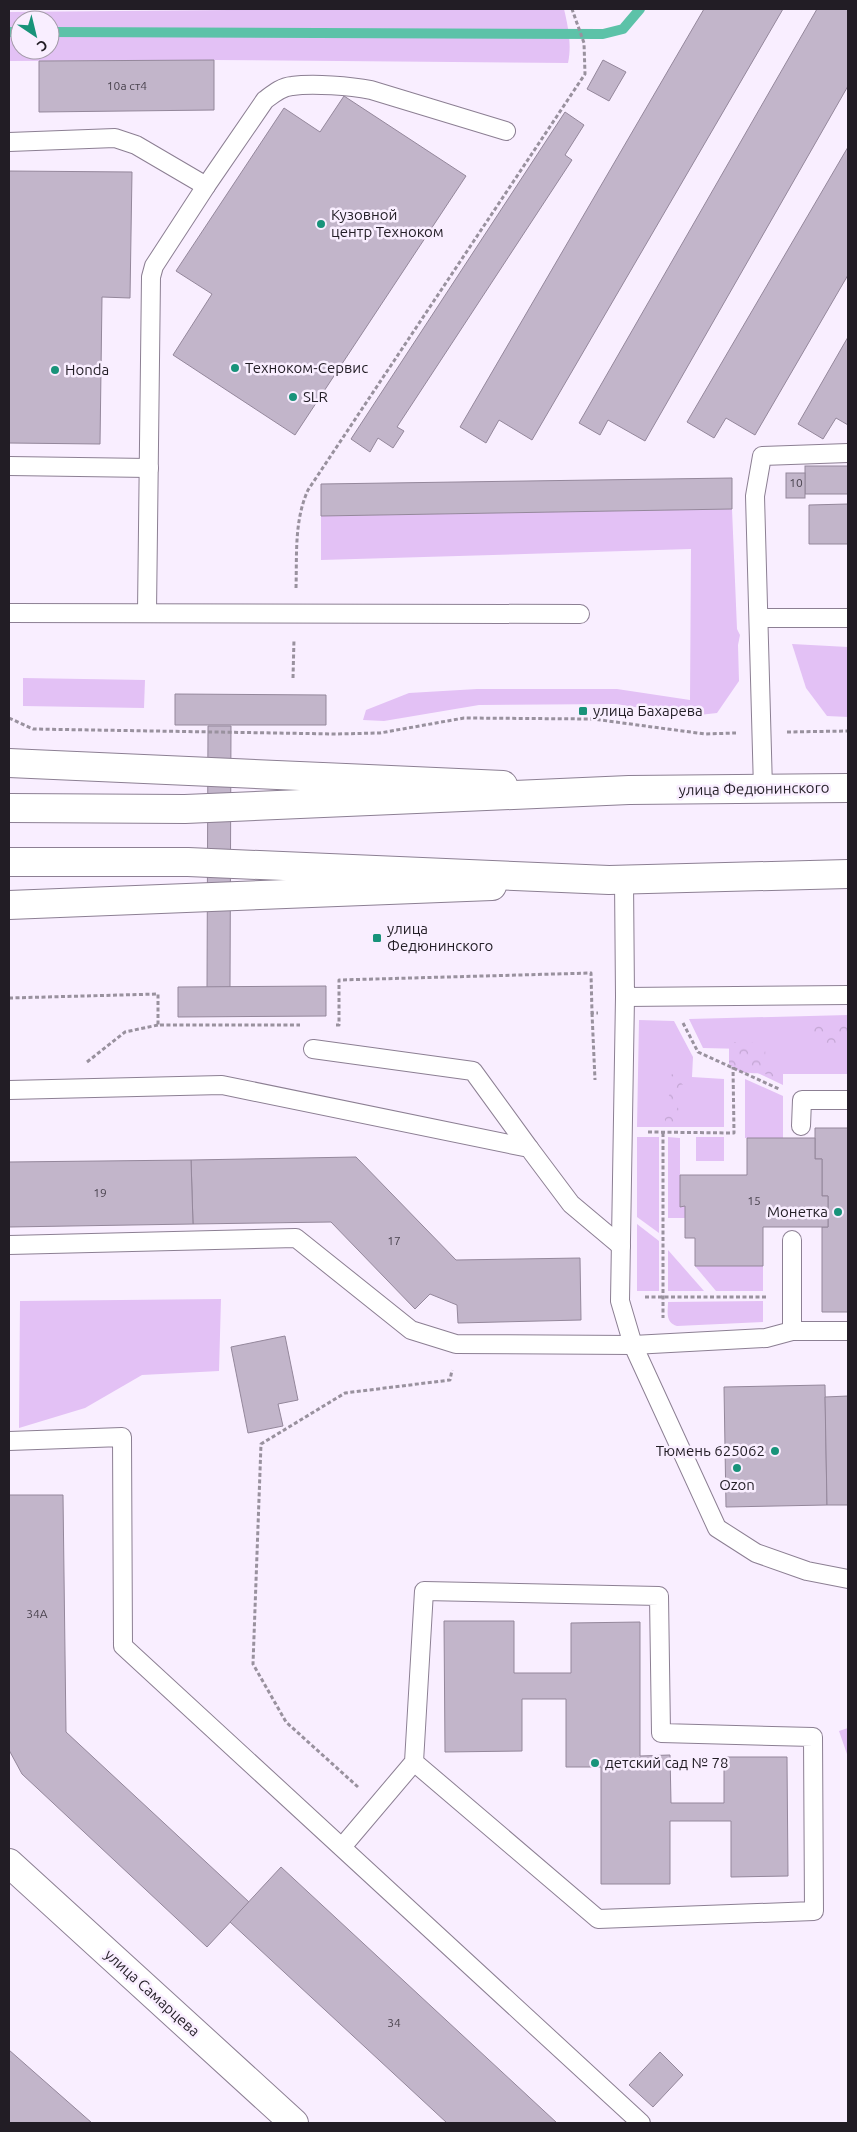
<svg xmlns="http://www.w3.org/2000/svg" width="857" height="2132" viewBox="0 0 857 2132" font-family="Ubuntu,sans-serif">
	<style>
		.green { fill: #e3c1f5; fill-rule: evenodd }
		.forest { fill: url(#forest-crowns) }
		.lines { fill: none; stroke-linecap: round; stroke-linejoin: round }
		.stream { stroke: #5cc2a8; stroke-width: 10 }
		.building { fill: #c2b5ca; stroke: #94879b }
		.lane-casing { stroke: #8c7f93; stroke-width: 20 }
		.secondary-casing { stroke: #8c7f93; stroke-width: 30 }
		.highway-casing { stroke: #8c7f93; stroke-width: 30 }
		.path { stroke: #99919e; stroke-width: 3; stroke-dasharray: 4 2.5; stroke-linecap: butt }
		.lane { stroke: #fff; stroke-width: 18 }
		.secondary { stroke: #fff; stroke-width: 28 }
		.highway { stroke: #fff; stroke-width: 28 }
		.poi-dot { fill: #18937a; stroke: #f9eeff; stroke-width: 2 }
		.labels { text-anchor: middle; stroke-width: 5; stroke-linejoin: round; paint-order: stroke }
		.number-label { font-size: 12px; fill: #4a434e }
		.poi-label { font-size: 15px; fill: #221d25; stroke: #f9eeff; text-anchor: start }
		.street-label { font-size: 15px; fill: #221d25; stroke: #f9eeff }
	</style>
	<defs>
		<pattern id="forest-crowns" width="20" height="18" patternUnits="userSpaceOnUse" patternTransform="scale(1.25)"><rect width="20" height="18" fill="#e3c1f5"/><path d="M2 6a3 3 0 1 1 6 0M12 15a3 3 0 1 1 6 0" fill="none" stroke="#c2a5d2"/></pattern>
	</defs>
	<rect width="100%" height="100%" fill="#f9eeff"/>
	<!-- green -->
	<g class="green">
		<path d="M337 9H564C568 26 572 45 568 63L214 60 9 61V12ZM20 20H50V50H20Z"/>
		<polygon points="732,509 737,629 740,635 738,645 739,681 717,713 690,716 616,704 479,705 384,721 363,720 366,710 409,693 477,689 617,689 690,700 691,549 321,560 321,516"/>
		<polygon points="792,644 848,647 848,717 827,716 806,688"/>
		<polygon points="23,678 145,680 144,708 23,706"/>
		<polygon points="848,1015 848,1074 783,1074 783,1085 745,1067 745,1049 703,1048 689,1019"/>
		<polygon points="639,1020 674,1021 693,1057 692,1077 724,1079 724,1127 637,1127"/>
		<polygon points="745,1079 783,1096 783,1138 745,1138"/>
		<polygon points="637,1137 659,1137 659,1233 637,1217"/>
		<polygon points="668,1137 680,1138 680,1206 685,1206 685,1218 668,1218"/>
		<rect x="696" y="1137" width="28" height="24"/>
		<polygon points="637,1224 659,1241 659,1291 637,1291"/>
		<polygon points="668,1250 704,1291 668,1291"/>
		<polygon points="695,1266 763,1266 763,1291 716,1291"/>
		<polygon points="221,1299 219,1371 142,1375 85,1408 19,1428 20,1301"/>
		<path d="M763 1301V1322L677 1326C665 1322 668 1312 668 1302Z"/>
		<polygon points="848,1728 848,1757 839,1731"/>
	</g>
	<!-- forest -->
	<g class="forest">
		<polygon points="818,1020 835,1022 848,1021 848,1047 844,1045 829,1049 808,1026"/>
		<path d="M734 1042H751L765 1050 766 1061 775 1074 773 1077C756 1068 746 1080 729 1064V1044Z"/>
		<path d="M673 1074 683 1085 684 1098 678 1100 677 1107 685 1116 680 1124 668 1125C660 1115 666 1104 670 1093L664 1088 661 1079Z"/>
	</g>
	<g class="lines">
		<!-- stream -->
		<g class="stream">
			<polyline points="9,32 20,32"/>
			<polyline points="50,32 603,34 623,29 640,9"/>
		</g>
	</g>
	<!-- building -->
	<g class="building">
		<polygon points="704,9 783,9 532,440 499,420 486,443 460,427"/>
		<polygon points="817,9 848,9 848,86 645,441 608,420 600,435 579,423"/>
		<polygon points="214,60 214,110 39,112 39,61"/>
		<polygon points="603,60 626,72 609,101 587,89"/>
		<polygon points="344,96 466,176 295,435 173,355 212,294 176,271 284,108 320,132"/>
		<polygon points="565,112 584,125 565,155 572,160 397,427 404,431 393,448 378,438 370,452 351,439"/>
		<polygon points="848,147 848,275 755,435 726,418 714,438 687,422"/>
		<polygon points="9,171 132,172 130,298 102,297 100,444 9,443"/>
		<polygon points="848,337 848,425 836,418 823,439 798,424"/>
		<rect x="805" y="466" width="43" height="28"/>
		<rect x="786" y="473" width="19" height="25"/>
		<polygon points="732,478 732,509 321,516 321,484"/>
		<polygon points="848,504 848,544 809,544 809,505"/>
		<polygon points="175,694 326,695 326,725 175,725"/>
		<polygon points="208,726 231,726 230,988 207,988"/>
		<polygon points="326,986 326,1016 178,1017 178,987"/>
		<polygon points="815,1128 848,1128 848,1312 822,1312 822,1227 828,1227 828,1196 822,1196 822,1159 815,1159"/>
		<polygon points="747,1138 815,1138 815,1159 822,1159 822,1196 828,1196 828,1227 763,1227 763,1266 695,1266 695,1238 685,1238 685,1206 680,1207 680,1175 747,1175"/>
		<polygon points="356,1157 456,1260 580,1258 581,1320 458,1323 457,1305 430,1294 415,1309 331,1222 193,1224 191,1160"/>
		<polygon points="191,1160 193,1224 9,1227 9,1162"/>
		<polygon points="285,1336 298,1400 278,1404 283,1426 248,1433 231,1347"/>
		<polygon points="825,1385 827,1505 726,1507 724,1387"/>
		<polygon points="848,1396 848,1505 827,1505 825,1397"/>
		<polygon points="9,1495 63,1495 66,1732 249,1902 207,1947 22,1774 9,1750"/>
		<polygon points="444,1621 514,1621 514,1673 571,1673 571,1623 640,1622 640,1756 670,1755 671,1803 724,1803 724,1757 787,1757 788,1876 731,1877 731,1821 670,1821 670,1884 601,1884 601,1767 566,1767 566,1699 522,1699 522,1751 445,1752"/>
		<polygon points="281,1867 557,2123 447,2123 230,1922"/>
		<polygon points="9,2050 92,2123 9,2123"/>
		<polygon points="660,2052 683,2075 653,2107 629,2085"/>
	</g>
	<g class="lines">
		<defs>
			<g id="lane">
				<polyline points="9,142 115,138 136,145 206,186 154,266 151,277 147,612"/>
				<path d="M206 186 265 100C273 94 281 87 292 86 313 83 351 86 371 90L506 131"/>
				<polyline points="9,466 149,468"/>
				<polyline points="9,613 580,614"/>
				<polyline points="759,618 848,618"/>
				<polyline points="763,789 755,496 762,456 848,453"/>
				<polyline points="624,880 625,997 848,995"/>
				<polyline points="625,997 620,1301 633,1345 717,1528 756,1553 807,1571 848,1579"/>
				<polyline points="313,1049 473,1071 529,1148"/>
				<polyline points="9,1090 222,1085 529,1148 571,1204 621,1246"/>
				<polyline points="801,1126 802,1100 848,1100"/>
				<polyline points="9,1245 296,1238 411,1330 456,1344 633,1345 766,1338 792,1331 848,1331"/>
				<polyline points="792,1331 792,1240"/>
				<polyline points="9,1441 122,1437 123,1646 641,2123"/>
				<polyline points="342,1847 414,1762 424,1591 659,1596 661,1733 813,1737 814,1911 598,1919 414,1762"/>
			</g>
			<g id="secondary">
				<polyline points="9,763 503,785"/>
				<polyline points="9,905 492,886"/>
				<polyline points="9,1863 294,2123"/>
			</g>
			<g id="highway">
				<polyline points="9,808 185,809 629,790 848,788"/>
				<polyline points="9,862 188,862 609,880 848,874"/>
			</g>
		</defs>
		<!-- lane casing -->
		<use href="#lane" class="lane-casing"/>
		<!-- secondary casing -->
		<use href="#secondary" class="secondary-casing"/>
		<!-- highway casing -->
		<use href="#highway" class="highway-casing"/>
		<!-- path -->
		<g class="path">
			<path d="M296 588C297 555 294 521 308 490L585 74 584 43 572 9"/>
			<polyline points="293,678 294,639"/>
			<polyline points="9,718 33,729 336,734 380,733 464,718 593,719 705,734 736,733"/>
			<polyline points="787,732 848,731"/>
			<polyline points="9,998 158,994 158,1025 300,1025"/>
			<polyline points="592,1013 595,1080"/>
			<polyline points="683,1023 698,1052 779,1089"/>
			<polyline points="336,1025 339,1025 339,980 591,973 592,1013 598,1013"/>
			<polyline points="87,1062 125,1032 158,1025"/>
			<polyline points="648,1132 734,1133 733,1067"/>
			<polyline points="663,1133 663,1318"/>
			<polyline points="645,1297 766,1297"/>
			<polyline points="358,1787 286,1722 253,1664 261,1444 345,1393 450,1380 452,1370"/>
		</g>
		<!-- lane -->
		<use href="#lane" class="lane"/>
		<!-- secondary -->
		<use href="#secondary" class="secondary"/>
		<!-- highway -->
		<use href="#highway" class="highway"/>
	</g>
	<!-- markers -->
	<g class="poi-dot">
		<circle cx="321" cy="224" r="5"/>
		<circle cx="235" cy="368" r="5"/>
		<circle cx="55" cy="370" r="5"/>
		<circle cx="293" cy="397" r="5"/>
		<rect x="578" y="706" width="10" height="10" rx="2.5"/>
		<rect x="372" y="933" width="10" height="10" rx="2.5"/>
		<circle cx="838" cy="1212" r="5"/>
		<circle cx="775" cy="1451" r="5"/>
		<circle cx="737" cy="1468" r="5"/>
		<circle cx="595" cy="1763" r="5"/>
	</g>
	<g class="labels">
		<!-- number labels -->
		<g class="number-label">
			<text x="127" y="90">10а ст4</text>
			<text x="796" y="487">10</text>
			<text x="100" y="1197">19</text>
			<text x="754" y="1205">15</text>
			<text x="394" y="1245">17</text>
			<text x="37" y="1618">34А</text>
			<text x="394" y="2027">34</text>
		</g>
		<!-- poi labels -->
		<g class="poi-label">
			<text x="331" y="220">Кузовной<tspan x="331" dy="17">центр Техноком</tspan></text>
			<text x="245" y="373">Техноком-Сервис</text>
			<text x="65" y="375">Honda</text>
			<text x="303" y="402">SLR</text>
			<text x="593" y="716">улица Бахарева</text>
			<text x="387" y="934">улица<tspan x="387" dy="17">Федюнинского</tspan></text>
			<text x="828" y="1217" text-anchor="end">Монетка</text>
			<text x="765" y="1456" text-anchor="end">Тюмень 625062</text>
			<text x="737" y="1490" text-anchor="middle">Ozon</text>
			<text x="605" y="1768">детский сад № 78</text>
		</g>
		<!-- street labels -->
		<g class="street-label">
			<text transform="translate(754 789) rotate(-1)" y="5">улица Федюнинского</text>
			<text transform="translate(152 1993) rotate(42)" y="5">улица Самарцева</text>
		</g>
	</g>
	<!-- border -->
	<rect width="857" height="2132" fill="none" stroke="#221d25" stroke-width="20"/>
	<!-- north arrow -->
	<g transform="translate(35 35) rotate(145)"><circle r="24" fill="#f9eeff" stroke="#a39aa8"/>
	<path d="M0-4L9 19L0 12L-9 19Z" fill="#18937a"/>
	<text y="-8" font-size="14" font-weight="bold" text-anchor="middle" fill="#221d25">С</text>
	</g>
</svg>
